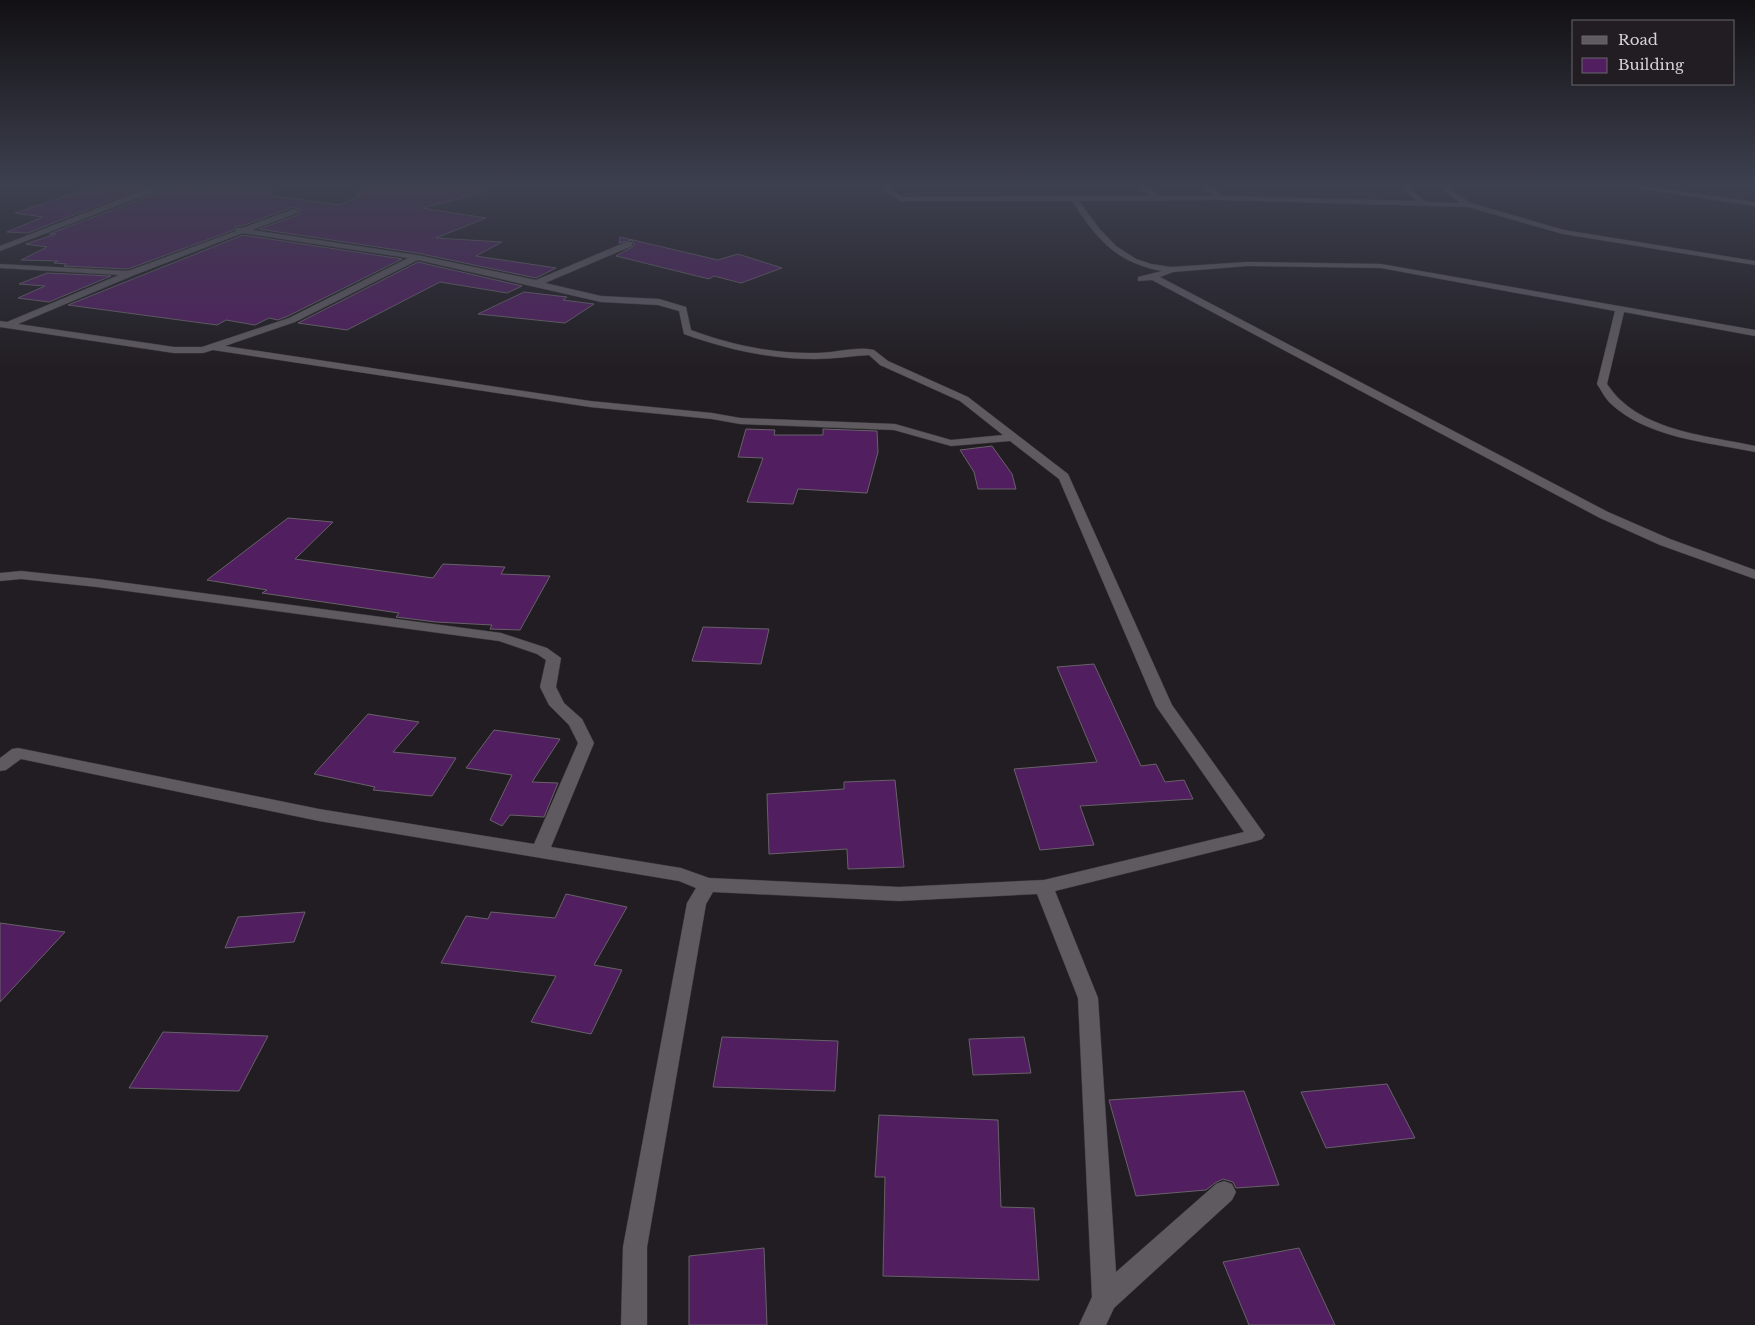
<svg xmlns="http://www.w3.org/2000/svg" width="1755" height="1325" viewBox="0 0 1755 1325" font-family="'Libre Baskerville',serif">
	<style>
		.building { fill: #511e5f; stroke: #676268 }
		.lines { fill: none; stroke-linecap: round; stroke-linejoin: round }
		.minor-casing { stroke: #3b383c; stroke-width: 1 }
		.minor { fill: #5f5a60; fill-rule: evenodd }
	</style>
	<rect width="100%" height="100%" fill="#211d22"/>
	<!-- building -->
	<g class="building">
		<polygon points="103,184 162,184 142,188 28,233 7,232 43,217 15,213"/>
		<polygon points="169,184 183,184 184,187 210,190 219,187 275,190 266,195 340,205 359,196 360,184 485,184 486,192 422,208 486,218 436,238 502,242 476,256 556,268 536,278 417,253 259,229 298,215 300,210 293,207 242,226 236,226 234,230 128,269 64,266 67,264 54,263 58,261 21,260 47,247 26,244 56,234 49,234 149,196 170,190 172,187"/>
		<polygon points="243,235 402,259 288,316 278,320 269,318 255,325 226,320 217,325 68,305"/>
		<polygon points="620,237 718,260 738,254 782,268 741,283 714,276 709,279 616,256 634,246 632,240 619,243"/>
		<polygon points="418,262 522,286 507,293 440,282 347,330 298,323"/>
		<polygon points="47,273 111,276 49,302 18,298 45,286 19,284"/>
		<polygon points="524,292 567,297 563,300 594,304 565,323 478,314"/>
		<polygon points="746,429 775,430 774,435 823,435 823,429 877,431 878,452 867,493 798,489 793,504 747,502 763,458 738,457"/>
		<polygon points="992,446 1012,474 1016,489 978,489 974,472 960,450"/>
		<polygon points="288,518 333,522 295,559 433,578 443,564 505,567 501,574 550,576 520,630 490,629 492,625 436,622 396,617 399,613 262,593 267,590 207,580"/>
		<polygon points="703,627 769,629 761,664 692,661"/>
		<polygon points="1094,664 1141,766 1156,764 1165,782 1184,780 1193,799 1080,806 1094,845 1040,850 1014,769 1097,762 1057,667"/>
		<polygon points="368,714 419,722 393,752 456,758 432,796 373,790 375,787 314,774"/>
		<polygon points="494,730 560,739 532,782 558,783 544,817 510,815 502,826 490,820 512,775 466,768"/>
		<polygon points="895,780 904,867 848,869 847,849 769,854 767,794 844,789 844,782"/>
		<polygon points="566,894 627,907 594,965 622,970 591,1034 531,1022 556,976 441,963 466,916 488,919 491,912 555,918"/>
		<polygon points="305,912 294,942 225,948 238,917"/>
		<polygon points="0,923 65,932 0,1002"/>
		<polygon points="163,1032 268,1036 239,1091 129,1088"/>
		<polygon points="722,1037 838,1041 835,1091 713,1087"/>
		<polygon points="1024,1037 1031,1073 973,1075 969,1039"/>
		<polygon points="1387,1084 1415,1138 1326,1148 1301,1092"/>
		<polygon points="1244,1091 1279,1185 1236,1188 1233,1182 1223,1179 1215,1183 1206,1190 1136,1196 1109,1100"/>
		<polygon points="879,1115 998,1120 1001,1207 1034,1208 1039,1280 883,1276 885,1177 875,1177"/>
		<polygon points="764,1248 767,1325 689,1325 689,1256"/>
		<polygon points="1299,1248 1335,1325 1249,1325 1223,1262"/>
	</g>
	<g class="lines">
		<defs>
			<g id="minor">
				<path d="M875 184H883L903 197 1151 196 1134 184H1142L1160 196H1213L1198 184H1206L1223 196 1417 201 1398 184H1405L1426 202 1460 203 1436 184H1444L1471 203 1564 230 1755 261V265L1563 234 1468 207 1221 200 1079 201 1099 228 1116 246 1136 259 1151 264 1171 267 1247 262 1381 264 1755 330V336L1624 312 1607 384C1638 431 1704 435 1755 446V452C1707 442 1647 438 1610 403 1605 398 1601 390 1597 384L1615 311 1381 268 1247 266 1173 272 1160 277 1608 512 1670 539 1755 570V579L1660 545 1600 518 1152 280 1138 281V277L1162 271C1116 263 1096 238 1072 201H901Z"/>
				<polygon points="1610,184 1629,184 1755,202 1755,206"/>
				<polygon points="167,185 170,187 169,188 148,194 0,251 0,246 143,190"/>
				<path d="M294 209 298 211 297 213 252 230 417 255 536 280 626 242H632V246L545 283 601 296 659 299 686 307 691 330C731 345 774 354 817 353 835 353 857 346 874 350L888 361 968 397 1068 474 1172 705 1265 835 1262 839 1256 841 1055 891 1098 998 1116 1272 1216 1184 1224 1181 1232 1184 1236 1192 1232 1200 1114 1308 1106 1325H1079L1092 1297 1078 998 1037 894 899 901 713 892 706 904 647 1247V1325H621L623 1247 687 903 696 888 679 881 319 821 21 759 6 770 0 771V758L12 749 18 748 319 809 534 844 578 743 569 725 549 705 540 687 546 660 537 654 499 641 97 587 21 579 0 581V573L21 571 97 579 501 633 547 648 561 658 556 687 564 703 582 719 594 743 551 847 681 868 709 878 899 887 1044 880 1244 832 1156 706 1059 479 1010 441 951 446 894 430 740 424 712 419 590 407 213 350 203 353H174L0 327V321L7 322 119 275 0 268V264L128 271 236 231V228H242ZM243 233 408 258 289 318 202 347H174L18 324 132 276ZM418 260 601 302 658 305 679 311 684 334C725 349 770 359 815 359 833 359 851 356 869 355L880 365 960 401 1003 435 951 440 895 424 740 418 712 413 590 401 225 346 295 322Z"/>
			</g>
		</defs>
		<!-- minor casing -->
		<use href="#minor" class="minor-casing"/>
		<!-- minor -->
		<use href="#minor" class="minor"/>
	</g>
	<!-- sky -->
	<linearGradient id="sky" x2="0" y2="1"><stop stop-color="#121013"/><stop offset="0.5" stop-color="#3d404f"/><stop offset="1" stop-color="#3d404f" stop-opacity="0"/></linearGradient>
	<rect width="1755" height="370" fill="url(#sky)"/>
	<!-- legend -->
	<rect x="1572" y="20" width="162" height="65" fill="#211d22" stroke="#69666a"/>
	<rect x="1582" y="36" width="25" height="8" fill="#5f5a60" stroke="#69666a"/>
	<text x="1618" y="45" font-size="15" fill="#d6d3d6">Road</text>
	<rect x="1582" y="58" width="25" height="15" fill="#511e5f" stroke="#69666a"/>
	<text x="1618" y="70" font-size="15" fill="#d6d3d6">Building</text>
</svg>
